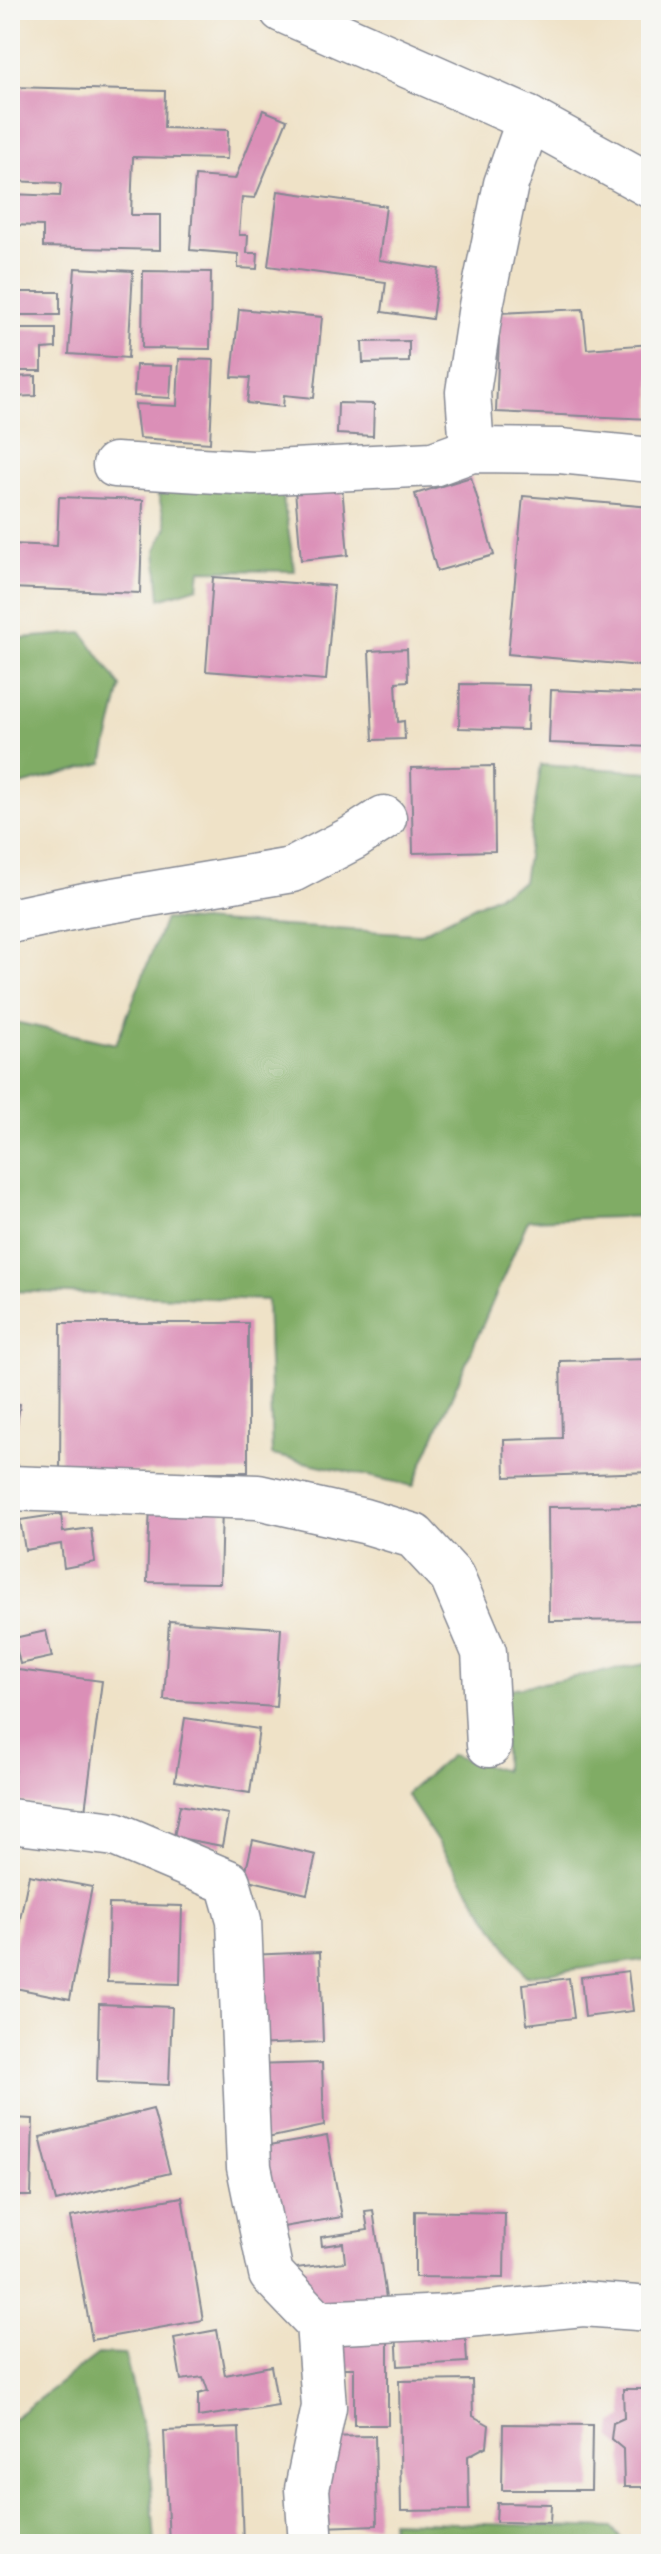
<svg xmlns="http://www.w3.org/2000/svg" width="661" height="2554" viewBox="0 0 661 2554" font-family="Kalam,sans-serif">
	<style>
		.forest { fill: #80ac65; stroke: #4e6e62; stroke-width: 2 }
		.building { fill: #db8fb7 }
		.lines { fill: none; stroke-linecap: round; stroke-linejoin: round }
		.minor-casing { stroke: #858892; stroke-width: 47 }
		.minor { stroke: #fff; stroke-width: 44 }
	</style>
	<rect width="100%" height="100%" fill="#f6f6f2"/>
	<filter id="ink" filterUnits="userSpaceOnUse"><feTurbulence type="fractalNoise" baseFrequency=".0125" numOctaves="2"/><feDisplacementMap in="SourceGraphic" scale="16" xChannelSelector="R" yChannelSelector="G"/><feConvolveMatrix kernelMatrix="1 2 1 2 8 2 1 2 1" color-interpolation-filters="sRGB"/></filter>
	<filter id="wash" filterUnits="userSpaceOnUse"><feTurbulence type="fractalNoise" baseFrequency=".006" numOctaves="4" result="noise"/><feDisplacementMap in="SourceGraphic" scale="32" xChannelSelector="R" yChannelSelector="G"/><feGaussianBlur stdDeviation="1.8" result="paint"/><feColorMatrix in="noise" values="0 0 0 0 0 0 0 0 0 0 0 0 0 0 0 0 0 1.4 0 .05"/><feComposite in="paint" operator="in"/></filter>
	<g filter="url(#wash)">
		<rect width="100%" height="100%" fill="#efe2c7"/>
		<!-- forest -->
		<g class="forest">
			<polygon points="176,483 281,486 295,571 200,570 198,587 160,599 156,550 167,527 157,491"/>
			<polygon points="83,633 121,687 103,763 10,788 10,639"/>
			<polygon points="541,765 651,772 651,1216 528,1220 413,1486 272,1455 267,1300 10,1291 10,1021 116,1044 165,919 419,934 523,882"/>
			<polygon points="651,1663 651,1959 526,1976 406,1794 451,1755 504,1771 504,1690"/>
			<polygon points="98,2354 125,2355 149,2455 155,2544 10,2544 10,2421"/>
			<polygon points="391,2521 612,2528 626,2544 393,2544"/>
		</g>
		<g id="blocks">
			<!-- building -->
			<g class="building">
				<polygon points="10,87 165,91 164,128 228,130 227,159 133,157 131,215 160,215 160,250 43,247 43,226 10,225 10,194 60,196 61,183 10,181"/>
				<polygon points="263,110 287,120 255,198 242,197 239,235 248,235 247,253 258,253 257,269 238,268 238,254 190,250 195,176 235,179"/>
				<polygon points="278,191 386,206 379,260 439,269 432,319 382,312 386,282 268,266"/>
				<polygon points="75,268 133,271 128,358 69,354"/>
				<polygon points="143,271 211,272 210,349 142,348"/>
				<polygon points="10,272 15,272 16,292 60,292 60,315 10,315"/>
				<polygon points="239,309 322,317 314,398 284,395 283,407 247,403 250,378 232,377"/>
				<polygon points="583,309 587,349 651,344 651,419 496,412 500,313"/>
				<polygon points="10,329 56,329 56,348 42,349 42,371 10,371"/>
				<polygon points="409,341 409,362 363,363 362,342"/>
				<polygon points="179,359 214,360 210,443 139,438 135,404 177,406"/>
				<polygon points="136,365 172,366 170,398 134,396"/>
				<polygon points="36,376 36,396 10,397 10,377"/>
				<polygon points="338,403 374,404 373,436 337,434"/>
				<polygon points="471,477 494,555 437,571 415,494"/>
				<polygon points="342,486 348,555 301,560 295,490"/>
				<polygon points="523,496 651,507 651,667 508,654"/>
				<polygon points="59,497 143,500 140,593 10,588 10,544 57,546"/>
				<polygon points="213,577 334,586 326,680 206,671"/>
				<polygon points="407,649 408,681 396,682 398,722 404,721 405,739 373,740 369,651"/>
				<polygon points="460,684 529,685 527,730 459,728"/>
				<polygon points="551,690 651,694 651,747 549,743"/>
				<polygon points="494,766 495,851 413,853 411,768"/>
				<polygon points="61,1323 248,1323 248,1472 60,1472"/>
				<polygon points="651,1359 651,1472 505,1477 504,1440 562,1438 560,1361"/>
				<polygon points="10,1402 20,1404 12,1458 10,1458"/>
				<polygon points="150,1504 222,1506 220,1583 147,1582"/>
				<polygon points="651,1506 651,1620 549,1621 548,1507"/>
				<polygon points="61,1514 63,1532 91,1528 95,1562 64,1568 61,1544 25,1550 20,1520"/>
				<polygon points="169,1621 281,1628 276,1707 164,1700"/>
				<polygon points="46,1631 52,1657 20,1664 14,1638"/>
				<polygon points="10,1669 102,1681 85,1811 10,1801 15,1767 10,1766"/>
				<polygon points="185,1718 259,1729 250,1793 175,1781"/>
				<polygon points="180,1805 228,1814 222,1846 174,1837"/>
				<polygon points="253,1840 316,1855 307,1894 244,1879"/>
				<polygon points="29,1875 92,1887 70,1999 10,1987 10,1968"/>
				<polygon points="109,1904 182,1906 180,1984 107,1982"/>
				<polygon points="320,1952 323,2042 252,2045 248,1955"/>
				<polygon points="628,1971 633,2011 585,2017 581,1977"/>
				<polygon points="569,1978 574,2018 527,2024 523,1984"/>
				<polygon points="99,2004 172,2007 169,2085 97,2082"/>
				<polygon points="322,2063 324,2126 258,2140 251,2065"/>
				<polygon points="153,2109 170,2173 56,2201 40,2137"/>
				<polygon points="10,2118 33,2119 31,2196 10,2196"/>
				<polygon points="327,2136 342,2217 277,2228 263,2147"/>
				<polygon points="182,2197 203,2320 92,2340 70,2217"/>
				<polygon points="373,2210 386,2298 318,2308 296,2268 345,2262 343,2243 322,2246 321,2237 368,2230 365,2211"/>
				<polygon points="415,2211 505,2213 504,2278 415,2277"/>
				<polygon points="465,2325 467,2362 398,2366 396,2330"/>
				<polygon points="217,2330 225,2375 271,2366 278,2405 198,2417 198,2394 208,2391 203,2377 181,2380 174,2338"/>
				<polygon points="329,2336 388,2336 388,2425 354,2425 354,2368 329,2368"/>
				<polygon points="472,2380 473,2416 489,2425 487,2446 468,2456 469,2510 401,2511 399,2381"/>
				<polygon points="623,2389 651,2389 651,2487 624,2487 623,2449 611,2439 613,2423 624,2418"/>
				<polygon points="503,2424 592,2425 591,2490 502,2490"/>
				<polygon points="239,2428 243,2544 169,2544 164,2431"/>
				<polygon points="375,2436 377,2525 322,2527 320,2437"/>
				<polygon points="497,2503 551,2504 550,2523 496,2522"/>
				<rect x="647" y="2516" width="4" height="28"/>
			</g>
		</g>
	</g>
	<g filter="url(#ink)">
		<use href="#blocks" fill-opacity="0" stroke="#858892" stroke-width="2"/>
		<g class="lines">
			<defs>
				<g id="minor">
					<polyline points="282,10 529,119 651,186"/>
					<polyline points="472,450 468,392 481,306 506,184 529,119"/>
					<polyline points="115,465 253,473 433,464 472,450 560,451 651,460"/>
					<polyline points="10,921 85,905 292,870 353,838 384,818"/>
					<polyline points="10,1488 258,1497 364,1521 414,1536 452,1577 484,1652 489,1745"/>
					<polyline points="10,1821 115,1834 228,1882 239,1920 249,2167 271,2274 318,2323 324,2407 307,2489 311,2544"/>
					<polyline points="318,2323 447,2317 583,2304 651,2309"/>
				</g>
			</defs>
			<!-- minor casing -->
			<use href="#minor" class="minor-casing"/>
			<!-- minor -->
			<use href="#minor" class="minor"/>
		</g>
	</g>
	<!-- margin -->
	<rect width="661" height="2554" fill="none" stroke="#f6f6f2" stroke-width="40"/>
</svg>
